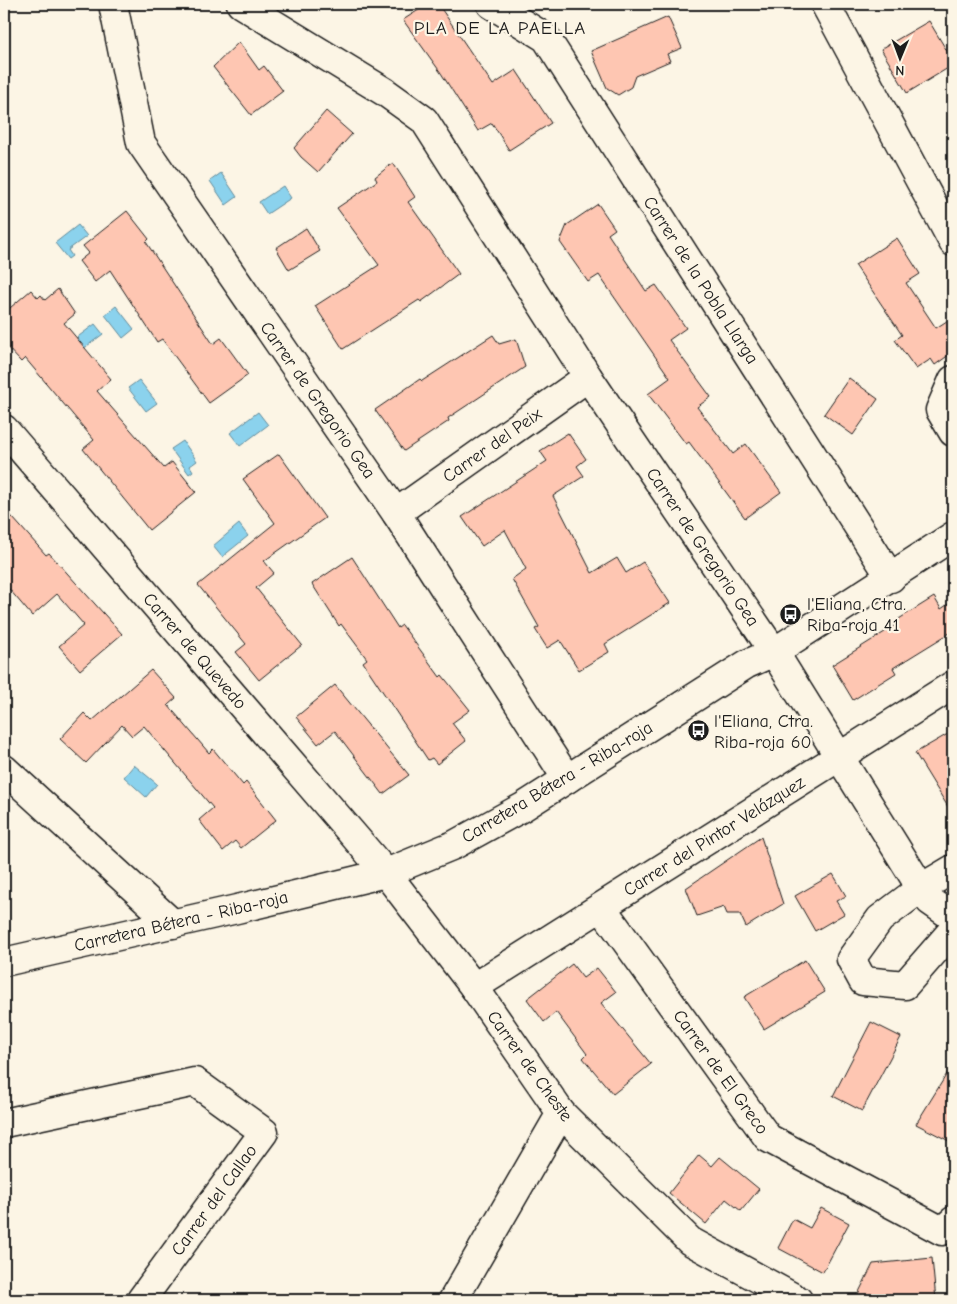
<svg xmlns="http://www.w3.org/2000/svg" width="957" height="1304" viewBox="0 0 957 1304" font-family="'Comic Neue',sans-serif">
	<style>
		.water { fill: #8bd2ed; stroke: #5f8999 }
		.building { fill: #fec6b2; stroke: #1c1c1c }
		.lines { fill: none; stroke-linecap: round; stroke-linejoin: round }
		.street-casing { stroke: #1c1c1c; stroke-width: 31 }
		.secondary-casing { stroke: #1c1c1c; stroke-width: 31 }
		.street { stroke: #fcf5e5; stroke-width: 28 }
		.secondary { stroke: #fcf5e5; stroke-width: 28 }
		.labels { text-anchor: middle; stroke-width: 4.5; stroke-linejoin: round; paint-order: stroke }
		.street-label { font-size: 18px; fill: #1c1c1c; stroke: #fcf5e5 }
		.poi-label { font-size: 18px; fill: #1c1c1c; stroke: #fcf5e5; text-anchor: start }
		.neighbourhood-label { font-size: 19px; letter-spacing: 1px; fill: #1c1c1c; stroke: #fcf5e5 }
	</style>
	<rect width="100%" height="100%" fill="#fcf5e5"/>
	<filter id="ink" filterUnits="userSpaceOnUse"><feTurbulence type="fractalNoise" baseFrequency=".02" numOctaves="2"/><feDisplacementMap in="SourceGraphic" scale="10" xChannelSelector="R" yChannelSelector="G"/><feConvolveMatrix kernelMatrix="1 2 1 2 8 2 1 2 1" color-interpolation-filters="sRGB"/></filter>
	<g filter="url(#ink)">
		<!-- water -->
		<g class="water">
			<polygon points="221,173 237,197 226,205 210,181"/>
			<polygon points="283,186 291,198 267,214 259,202"/>
			<polygon points="78,225 87,236 68,250 72,256 68,259 55,243"/>
			<polygon points="116,306 134,329 123,338 105,315"/>
			<polygon points="95,324 103,334 79,352 71,342"/>
			<polygon points="139,380 157,403 146,411 128,388"/>
			<polygon points="258,412 268,425 240,446 230,433"/>
			<polygon points="183,441 197,461 190,466 193,471 189,474 171,449"/>
			<polygon points="239,524 248,536 222,557 213,546"/>
			<polygon points="134,765 157,784 146,797 124,777"/>
		</g>
		<!-- building -->
		<g class="building">
			<polygon points="428,4 438,4 493,85 516,70 551,123 509,150 492,123 478,131 441,73 403,20"/>
			<polygon points="668,17 682,48 667,54 670,61 635,76 631,87 618,95 607,88 591,51"/>
			<polygon points="929,21 953,61 953,65 907,93 881,49"/>
			<polygon points="239,42 259,70 264,66 283,91 251,115 213,67"/>
			<polygon points="326,111 352,134 318,172 301,157 294,148"/>
			<polygon points="393,163 415,197 408,202 459,274 421,302 419,300 343,349 315,306 379,265 337,208 377,181 375,177"/>
			<polygon points="598,204 615,229 608,234 646,291 656,285 686,328 669,340 711,397 697,407 733,454 746,444 781,492 745,518 689,442 686,444 648,394 670,378 599,275 588,282 560,242 567,225"/>
			<polygon points="127,211 149,239 146,242 213,344 221,338 248,375 209,403 162,339 157,342 110,270 95,282 79,261 89,253 83,246"/>
			<polygon points="306,228 320,251 289,270 276,248"/>
			<polygon points="897,238 920,274 906,283 936,328 953,317 953,352 935,365 931,359 916,369 895,340 902,335 855,265"/>
			<polygon points="58,289 75,314 64,323 111,379 97,391 164,468 172,462 196,492 149,530 83,449 94,440 25,358 21,362 4,344 4,313 31,290 38,298 41,295 45,300"/>
			<polygon points="493,335 499,344 516,339 525,367 448,418 449,421 404,451 375,410 420,379 422,381"/>
			<polygon points="849,378 878,399 853,435 824,414"/>
			<polygon points="568,433 586,459 577,466 584,476 553,496 592,573 617,558 626,573 643,562 670,603 605,644 609,652 579,670 560,640 547,648 535,629 539,627 512,579 526,569 505,530 482,546 462,517 547,461 540,451"/>
			<polygon points="279,454 325,518 264,561 274,573 256,588 302,645 259,680 236,652 246,644 198,585 275,523 243,479"/>
			<polygon points="4,508 46,555 49,553 122,634 80,670 59,646 84,625 57,594 32,616 4,583"/>
			<polygon points="352,557 398,628 402,625 440,677 442,675 470,710 452,723 466,741 437,764 432,758 428,760 363,662 367,659 341,624 339,626 312,584"/>
			<polygon points="934,597 941,609 953,601 953,631 893,668 896,673 853,700 832,665 896,625 894,622"/>
			<polygon points="151,670 176,698 168,705 209,753 213,749 243,785 246,782 276,820 241,848 235,841 223,851 199,820 213,808 144,726 132,736 122,725 86,763 60,739 84,713 92,721"/>
			<polygon points="335,685 409,775 383,794 335,731 318,744 296,717"/>
			<polygon points="953,731 953,815 915,753"/>
			<polygon points="761,837 783,904 746,927 740,914 727,914 724,907 697,916 686,888"/>
			<polygon points="833,874 846,896 836,901 844,914 815,931 795,896"/>
			<polygon points="805,960 825,992 764,1029 744,997"/>
			<polygon points="572,964 583,978 597,968 616,992 601,1003 651,1064 613,1094 583,1058 587,1054 556,1012 544,1022 527,999"/>
			<polygon points="871,1022 901,1037 862,1111 833,1096"/>
			<polygon points="953,1064 953,1143 916,1124"/>
			<polygon points="699,1155 712,1166 720,1157 759,1189 741,1211 726,1199 706,1224 669,1193"/>
			<polygon points="821,1208 849,1223 823,1272 778,1248 793,1219 810,1228"/>
			<polygon points="932,1258 936,1300 855,1300 873,1264"/>
		</g>
		<g class="lines">
			<defs>
				<g id="street">
					<polyline points="113,4 141,143 396,513 567,779"/>
					<polyline points="241,4 385,92 424,120 588,377 774,652 921,888 930,901 953,917"/>
					<polyline points="491,4 546,38 891,578"/>
					<polyline points="825,4 953,242"/>
					<polyline points="953,380 940,410 953,432"/>
					<polyline points="4,429 386,873 474,987 561,1113 690,1241 798,1300"/>
					<polyline points="396,513 588,377"/>
					<polyline points="4,769 173,924"/>
					<polyline points="953,869 921,888 880,919 851,959 863,981 905,985 953,930"/>
					<polyline points="602,908 768,1138 942,1231 953,1221"/>
					<polyline points="474,987 953,685"/>
					<polyline points="4,1123 195,1082 264,1132 141,1300"/>
					<polyline points="453,1300 561,1113"/>
				</g>
				<polyline id="secondary" points="4,962 237,909 386,873 454,845 523,807 747,664 774,652 953,536"/>
			</defs>
			<!-- street casing -->
			<use href="#street" class="street-casing"/>
			<!-- secondary casing -->
			<use href="#secondary" class="secondary-casing"/>
			<!-- street -->
			<use href="#street" class="street"/>
			<!-- secondary -->
			<use href="#secondary" class="secondary"/>
		</g>
	</g>
	<!-- icons -->
	<defs>
		<symbol id="bus-disc" viewBox="-11 -11 22 22"><circle r="9.5" fill="#1c1c1c" stroke="#fcf5e5"/><path d="M-5-6H5V4H4V6H2V4H-2V6H-4V4H-5ZM-3.5-4V0h7V-4ZM-3.5 1.2v1.5H-2V1.2ZM2 1.2v1.5H3.5V1.2Z" fill="#fff"/></symbol>
	</defs>
	<g fill-rule="evenodd">
		<use href="#bus-disc" x="778" y="602" width="25" height="25"/>
		<use href="#bus-disc" x="686" y="718" width="25" height="25"/>
	</g>
	<g class="labels">
		<!-- street labels -->
		<g class="street-label">
			<text transform="translate(701 280) rotate(57)" y="6">Carrer de la Pobla Llarga</text>
			<text transform="translate(318 400) rotate(55)" y="6">Carrer de Gregorio Gea</text>
			<text transform="translate(492 445) rotate(-35)" y="6">Carrer del Peix</text>
			<text transform="translate(703 547) rotate(56)" y="6">Carrer de Gregorio Gea</text>
			<text transform="translate(195 651) rotate(49)" y="6">Carrer de Quevedo</text>
			<text transform="translate(557 782) rotate(-31)" y="6">Carretera Bétera - Riba-roja</text>
			<text transform="translate(714 836) rotate(-32)" y="6">Carrer del Pintor Velázquez</text>
			<text transform="translate(181 921) rotate(-13)" y="6">Carretera Bétera - Riba-roja</text>
			<text transform="translate(530 1066) rotate(54)" y="6">Carrer de Cheste</text>
			<text transform="translate(721 1072) rotate(54)" y="6">Carrer de El Greco</text>
			<text transform="translate(214 1200) rotate(-54)" y="6">Carrer del Callao</text>
		</g>
		<!-- poi labels -->
		<g class="poi-label">
			<text x="807" y="610">l'Eliana, Ctra.<tspan x="807" dy="21">Riba-roja 41</tspan></text>
			<text x="714" y="727">l'Eliana, Ctra.<tspan x="714" dy="21">Riba-roja 60</tspan></text>
		</g>
		<!-- neighbourhood labels -->
		<g class="neighbourhood-label">
			<text x="500" y="34">PLA DE LA PAELLA</text>
		</g>
	</g>
	<!-- margin -->
	<rect width="957" height="1304" fill="none" stroke="#fcf5e5" stroke-width="20"/>
	<rect x="10" y="10" width="937" height="1284" fill="none" stroke="#1c1c1c" stroke-width="2" filter="url(#ink)"/>
	<!-- north arrow -->
	<g transform="translate(900 58) rotate(181)" stroke="#fcf5e5" stroke-width="4" paint-order="stroke">
	<path d="M0-4L9 19L0 12L-9 19Z" fill="#1c1c1c"/>
	<text y="-8" font-size="14" font-weight="bold" text-anchor="middle" fill="#1c1c1c">N</text>
	</g>
</svg>
